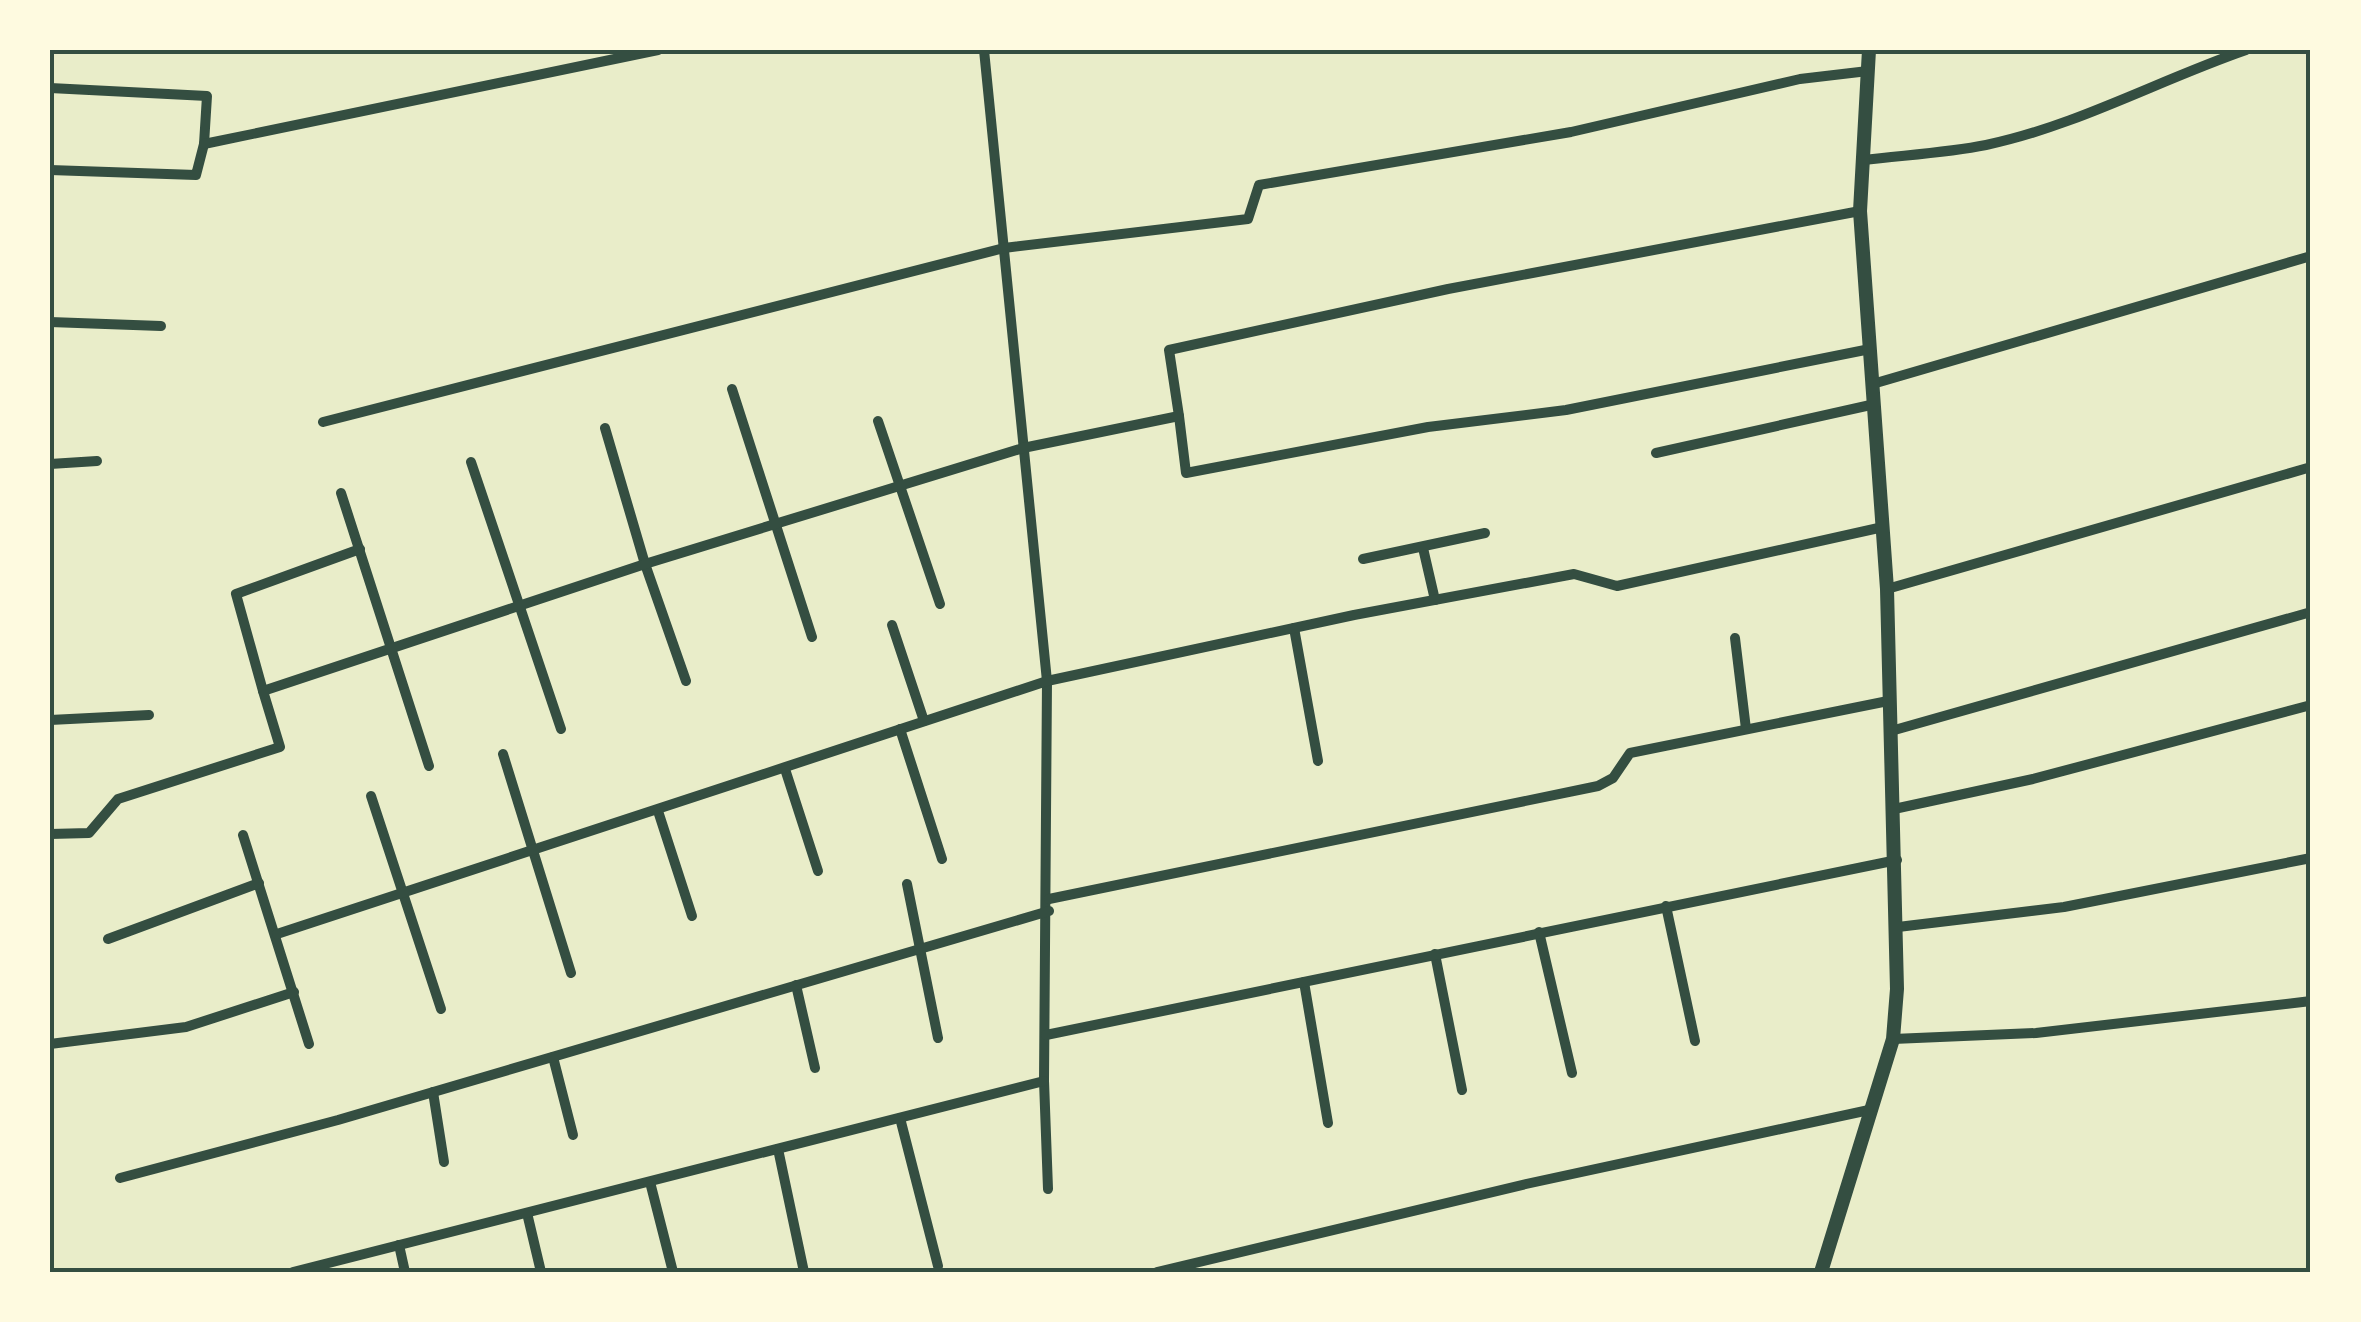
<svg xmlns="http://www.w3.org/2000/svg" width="2361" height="1322" viewBox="0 0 2361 1322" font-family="Commissioner,sans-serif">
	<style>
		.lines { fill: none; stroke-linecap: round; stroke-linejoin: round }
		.minor { stroke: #344e41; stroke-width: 10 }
		.tertiary { stroke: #344e41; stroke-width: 14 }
		.neatline { fill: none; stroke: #344e41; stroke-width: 4 }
	</style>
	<rect width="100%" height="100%" fill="#e9edc9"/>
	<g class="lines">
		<!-- minor -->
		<g class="minor">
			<polyline points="984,50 1047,681 1044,1081 1048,1189"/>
			<polyline points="50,88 207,96 204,144 196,175 50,170"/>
			<polyline points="204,144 658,50"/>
			<path d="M1863 160C1904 155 1946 153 1986 145 2076 126 2159 80 2246 50"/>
			<polyline points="50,322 161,326"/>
			<polyline points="1876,383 2311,256"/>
			<polyline points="732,389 812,637"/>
			<polyline points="1179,416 1186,473 1428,427 1566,410 1870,349"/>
			<polyline points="878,421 940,604"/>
			<polyline points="323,422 1004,248 1248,219 1259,185 1571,132 1800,79 1868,71"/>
			<polyline points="605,428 645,564 686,681"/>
			<polyline points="1656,453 1875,404"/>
			<polyline points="471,462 561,729"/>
			<polyline points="50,464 97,461"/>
			<polyline points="341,493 429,766"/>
			<polyline points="1423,548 1435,600"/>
			<polyline points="1363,559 1485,533"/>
			<polyline points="1887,589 2311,467"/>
			<polyline points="892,625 924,721"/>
			<polyline points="1294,628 1318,761"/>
			<polyline points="1735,638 1746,729"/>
			<polyline points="263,691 236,594 360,549"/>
			<polyline points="50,720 149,715"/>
			<polyline points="900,729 942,859"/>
			<polyline points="1891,731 2311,612"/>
			<polyline points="503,754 571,973"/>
			<polyline points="785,769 818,871"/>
			<polyline points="371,796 441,1009"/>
			<polyline points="1894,809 2033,779 2311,705"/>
			<polyline points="658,811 692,916"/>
			<polyline points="50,834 89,833 118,799 280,747 263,691 645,564 1023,448 1179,416 1169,350 1448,289 1860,211"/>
			<polyline points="243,835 309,1044"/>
			<polyline points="907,884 938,1038"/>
			<polyline points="1049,899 1598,786 1613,778 1630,753 1888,701"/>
			<polyline points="1666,906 1695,1041"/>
			<polyline points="1898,927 2064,907 2311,858"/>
			<polyline points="1539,932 1572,1073"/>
			<polyline points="277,934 1047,681 1354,615 1574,574 1617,586 1883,527"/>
			<polyline points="108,939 259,883"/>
			<polyline points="1435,954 1462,1090"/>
			<polyline points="1304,982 1328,1123"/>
			<polyline points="796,985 815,1068"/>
			<polyline points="1046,1035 1897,860"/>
			<polyline points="1893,1039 2036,1033 2311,1001"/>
			<polyline points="50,1044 186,1027 294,992"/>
			<polyline points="553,1057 573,1135"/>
			<polyline points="433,1092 444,1162"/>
			<polyline points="900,1118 938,1266"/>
			<polyline points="778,1149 804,1272"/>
			<polyline points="120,1178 338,1120 1049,911"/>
			<polyline points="650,1182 673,1272"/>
			<polyline points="527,1213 541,1272"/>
			<polyline points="399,1245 405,1272"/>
			<polyline points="293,1272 1044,1081"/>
			<polyline points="1157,1272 1526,1184 1869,1110"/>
		</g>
		<!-- tertiary -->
		<polyline class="tertiary" points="1821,1272 1893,1039 1897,989 1887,589 1860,211 1869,50"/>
	</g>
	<!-- border -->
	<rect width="2361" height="1322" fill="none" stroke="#fefae0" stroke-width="105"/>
	<rect x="52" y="52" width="2256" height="1218" class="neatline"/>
</svg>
